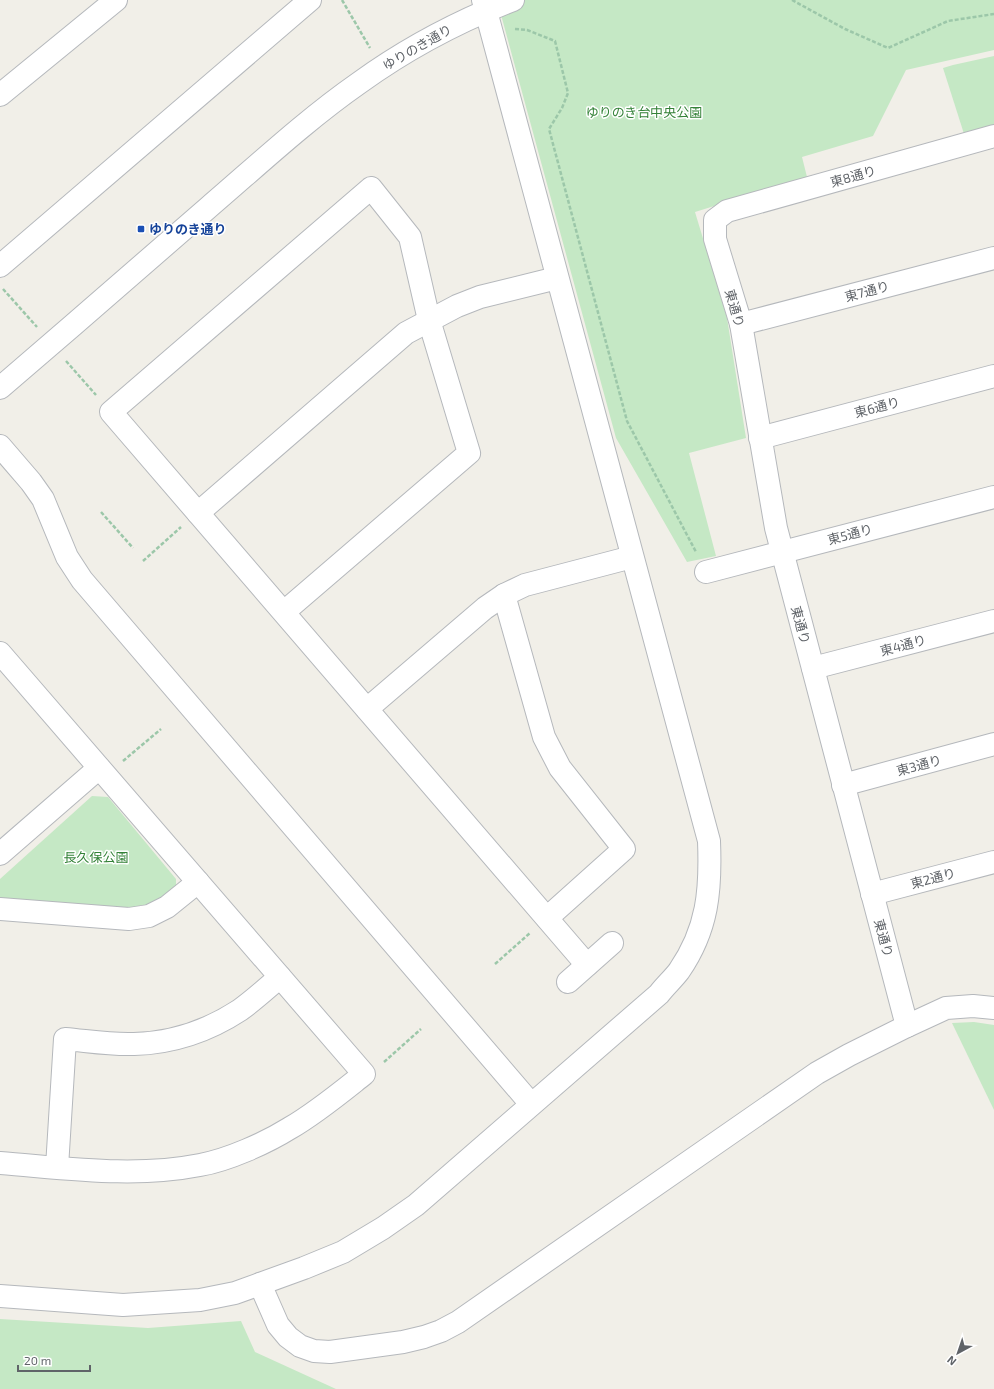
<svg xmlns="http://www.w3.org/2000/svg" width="994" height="1389" viewBox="0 0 994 1389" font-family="'Exo 2','Noto Sans JP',sans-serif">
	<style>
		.green { fill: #c5e8c5 }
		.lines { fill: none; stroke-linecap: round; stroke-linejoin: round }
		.minor-casing { stroke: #b5b8bc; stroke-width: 24 }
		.path { stroke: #9cc7a9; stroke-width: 2.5; stroke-dasharray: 4 2; stroke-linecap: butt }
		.minor { stroke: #fff; stroke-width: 22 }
		.transit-dot { fill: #1a4fb4; stroke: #fff; stroke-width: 1.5 }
		.labels { text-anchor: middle; stroke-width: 3; stroke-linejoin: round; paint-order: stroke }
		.street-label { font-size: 13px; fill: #5f6368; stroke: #fff }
		.park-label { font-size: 13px; fill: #348238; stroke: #fff }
		.transit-label { font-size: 13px; font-weight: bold; fill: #164399; stroke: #fff; text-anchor: start }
	</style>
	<rect width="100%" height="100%" fill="#f1efe8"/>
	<!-- green -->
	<g class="green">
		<polygon points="497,0 994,0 994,50 906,70 873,136 802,157 807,177 695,212 727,318 746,438 689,453 716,556 687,562 616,438"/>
		<polygon points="994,56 994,129 965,137 943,68 953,65"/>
		<polygon points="92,796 108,797 176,879 176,887 153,903 127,909 0,899 0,879"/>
		<polygon points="974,1022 994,1025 994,1110 952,1023"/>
		<polygon points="0,1319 148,1328 241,1321 255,1352 336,1389 0,1389"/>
	</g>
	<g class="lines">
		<defs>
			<g id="minor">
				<polyline points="0,95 116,0"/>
				<polyline points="0,266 310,0"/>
				<polyline points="741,324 994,258"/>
				<path d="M0 388C70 328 139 268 209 207 258 165 306 120 359 83 406 49 459 21 513 0"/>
				<polyline points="760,438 994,376"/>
				<polyline points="0,446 31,482 43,499 67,557 82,580 531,1104"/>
				<polyline points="198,513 406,333 457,306 480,297 557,278"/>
				<polyline points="706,572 994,497"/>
				<polyline points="504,595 544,737 560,768 624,849 547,918"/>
				<polyline points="284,612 469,453 429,320 410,237 371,188 111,412 587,965"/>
				<path d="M0 653 364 1074C340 1093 316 1113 290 1128 266 1143 228 1160 200 1165 134 1178 66 1168 0 1163"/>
				<polyline points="813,668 994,621"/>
				<polyline points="367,709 485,608 504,595 525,585 632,557"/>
				<polyline points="843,785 994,744"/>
				<polyline points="0,854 99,768"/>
				<polyline points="872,894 994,862"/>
				<polyline points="0,909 129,919 149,916 167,907 198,882"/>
				<polyline points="568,982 612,943"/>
				<polyline points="907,1026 776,528 741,324 715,239 715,220 727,211 994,136"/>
				<path d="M57 1167 65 1039C88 1041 111 1045 134 1044 172 1043 208 1031 240 1010 254 1000 267 988 280 977"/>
				<polyline points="260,1284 278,1325 288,1337 300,1346 314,1351 330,1352 403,1342 424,1337 441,1331 458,1322 817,1073 849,1055 907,1026 946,1008 973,1006 994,1008"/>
				<path d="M0 1296 123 1305 200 1300 235 1293 304 1268 343 1252 383 1228 416 1205 659 994C665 986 673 979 679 971 708 929 711 890 709 841L483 0"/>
			</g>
		</defs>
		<!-- minor casing -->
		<use href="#minor" class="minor-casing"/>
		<!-- path -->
		<g class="path">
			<polyline points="342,0 370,48"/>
			<polyline points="792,0 845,29 888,48 948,21 994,14"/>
			<polyline points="515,29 527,30 555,41 568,93 562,108 549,129 627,421 696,552"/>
			<polyline points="3,289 37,327"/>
			<polyline points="66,361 96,395"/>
			<polyline points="101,512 133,548"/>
			<polyline points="143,561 181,527"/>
			<polyline points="123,761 161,729"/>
			<polyline points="495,964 530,933"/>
			<polyline points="384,1062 421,1029"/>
		</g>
		<!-- minor -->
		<use href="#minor" class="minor"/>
	</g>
	<!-- markers -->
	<rect class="transit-dot" x="137" y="225" width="8" height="8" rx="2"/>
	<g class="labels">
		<!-- street labels -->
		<g class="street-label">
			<text transform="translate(417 47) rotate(-30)" y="5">ゆりのき通り</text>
			<text transform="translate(853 176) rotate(-16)" y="5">東8通り</text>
			<text transform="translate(867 291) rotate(-15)" y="5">東7通り</text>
			<text transform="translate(735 308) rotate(74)" y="5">東通り</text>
			<text transform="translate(877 407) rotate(-15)" y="5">東6通り</text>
			<text transform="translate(850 534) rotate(-15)" y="5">東5通り</text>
			<text transform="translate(801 625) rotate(75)" y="5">東通り</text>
			<text transform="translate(903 645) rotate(-15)" y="5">東4通り</text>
			<text transform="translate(919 765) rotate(-15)" y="5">東3通り</text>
			<text transform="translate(933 878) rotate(-15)" y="5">東2通り</text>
			<text transform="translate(884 938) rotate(75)" y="5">東通り</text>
		</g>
		<!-- park labels -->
		<g class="park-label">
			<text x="644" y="117">ゆりのき台中央公園</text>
			<text x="96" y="862">長久保公園</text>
		</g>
		<!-- transit labels -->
		<g class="transit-label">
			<text x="149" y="234">ゆりのき通り</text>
		</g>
	</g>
	<!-- north arrow -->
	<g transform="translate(958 1353) rotate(220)" stroke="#ffffff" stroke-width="3" paint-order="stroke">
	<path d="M0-3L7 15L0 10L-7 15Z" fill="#5f6368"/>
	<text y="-6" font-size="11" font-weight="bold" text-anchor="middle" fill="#5f6368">N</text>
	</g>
	<!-- scale -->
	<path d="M18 1365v6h72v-6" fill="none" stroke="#5f6368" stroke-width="2"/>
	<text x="24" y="1365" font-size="12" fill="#5f6368" stroke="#ffffff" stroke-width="3" paint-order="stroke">20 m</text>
</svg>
